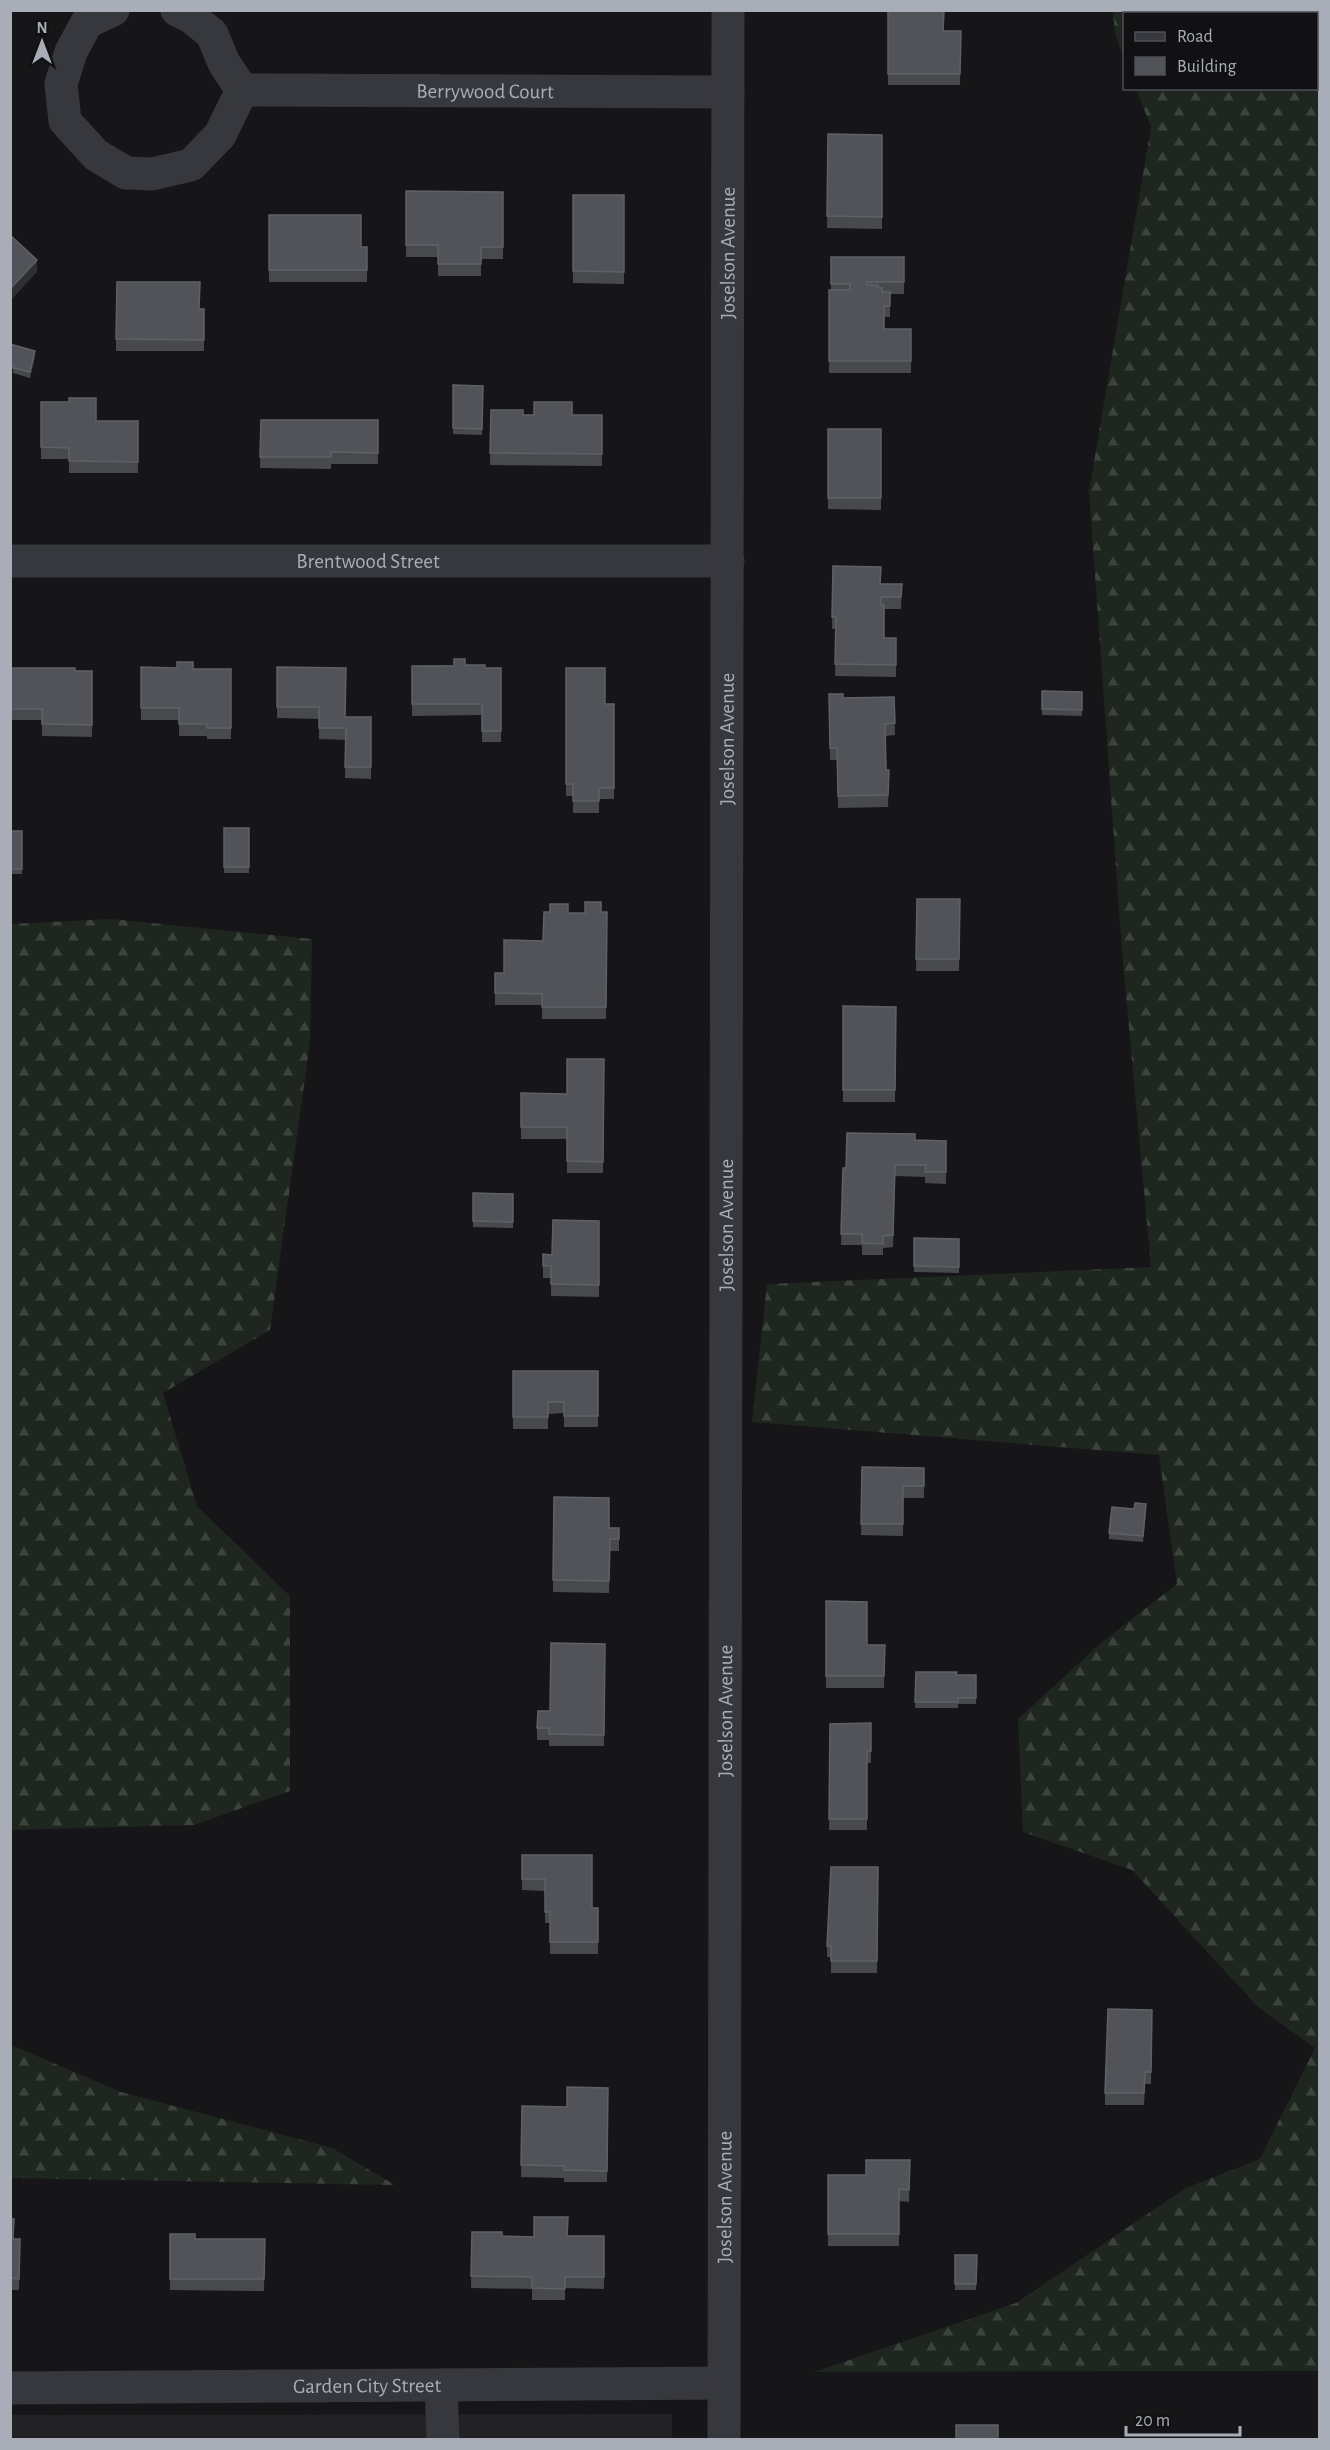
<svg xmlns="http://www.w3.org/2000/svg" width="1330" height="2450" viewBox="0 0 1330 2450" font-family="'Alegreya Sans',sans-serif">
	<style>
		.built { fill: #222225 }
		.forest { fill: url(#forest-firs) }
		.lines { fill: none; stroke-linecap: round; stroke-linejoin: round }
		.minor { stroke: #37383d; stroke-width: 33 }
		.wall { fill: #47494d }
		.shaded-wall { fill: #2f3033 }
		.building { fill: #525359; stroke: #5f6168; stroke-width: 1.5 }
		.labels { text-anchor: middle; stroke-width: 6; stroke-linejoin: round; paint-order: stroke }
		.street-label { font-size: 21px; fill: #a8adb8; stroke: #111113 }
	</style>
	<defs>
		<pattern id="forest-firs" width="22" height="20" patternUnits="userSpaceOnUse" patternTransform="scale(1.5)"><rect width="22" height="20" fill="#1e261f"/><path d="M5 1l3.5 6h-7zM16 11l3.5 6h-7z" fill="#3c433d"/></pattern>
	</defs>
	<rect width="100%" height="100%" fill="#161618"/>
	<!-- built -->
	<polygon class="built" points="672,2414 672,2439 11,2440 10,2415"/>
	<!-- forest -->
	<g class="forest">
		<polygon points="1113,11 1319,11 1319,2371 814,2372 1016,2303 1186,2188 1260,2159 1315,2048 1258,2007 1132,1870 1023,1832 1018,1719 1101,1643 1177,1584 1159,1455 752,1422 767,1284 1151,1267 1122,951 1089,491 1151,127 1136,89 1316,88 1316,14 1124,14 1124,59 1115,34"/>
		<polygon points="111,919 312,939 310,1042 270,1330 163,1393 197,1506 290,1596 290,1791 194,1825 13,1830 11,1833 11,924"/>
		<polygon points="11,2045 121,2092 332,2148 395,2185 11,2178"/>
	</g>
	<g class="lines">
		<!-- minor -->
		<g class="minor">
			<polyline points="113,10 87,22 71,52 61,84 65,121 96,155 126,173 152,174 191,165 220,135 242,90"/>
			<polyline points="177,10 191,17 212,34 224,63 242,90"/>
			<path id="s1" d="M242 90 728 92"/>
			<path id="s2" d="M10 561H728"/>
			<polyline points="441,2385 443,2440"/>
			<path id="s3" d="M10 2388 724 2383"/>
			<path id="s4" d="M724 2440 728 10"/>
		</g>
	</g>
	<!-- wall -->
	<g class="wall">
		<polygon points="888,10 944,31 961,31 960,85 888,85"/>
		<polygon points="828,134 882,135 882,229 827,228"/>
		<polygon points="406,191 503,192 503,259 481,259 481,276 438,276 438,257 406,257"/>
		<polygon points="624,195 624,284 573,283 573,271"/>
		<polygon points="269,215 361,247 367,247 367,282 269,282"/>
		<polygon points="831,257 904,257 904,294 890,294 890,317 884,317 884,329 911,329 911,373 829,373 829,290 831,290"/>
		<polygon points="199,309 204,309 204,351 116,351 116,339"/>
		<polygon points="10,344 35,357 30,378 13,373 13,369 10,369"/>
		<polygon points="453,385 483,386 482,435 453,434"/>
		<polygon points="41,402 96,421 138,421 138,473 69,473 69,459 41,459"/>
		<polygon points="491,410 523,415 602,415 602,466 490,465"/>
		<polygon points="261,420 378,420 378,464 331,464 331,469 260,468"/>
		<polygon points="881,429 881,510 828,509 828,498"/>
		<polygon points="833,566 880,584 902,584 901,609 884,609 884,638 896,638 896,677 835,676 836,629 832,629"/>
		<polygon points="465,665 485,668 501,668 501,742 482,742 482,715 412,716 412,666"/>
		<polygon points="141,667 193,669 231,669 231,739 207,739 207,736 179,736 179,720 141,720"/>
		<polygon points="277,667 345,717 371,717 371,779 345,778 346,740 319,739 319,719 277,718"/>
		<polygon points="10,668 92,671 92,737 42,736 42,720 10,720"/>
		<polygon points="566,668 605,704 614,704 614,799 599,799 599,813 573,813 573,796 566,796"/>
		<polygon points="1042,691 1082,692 1082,716 1042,715"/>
		<polygon points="829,694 843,698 894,697 895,735 885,736 886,770 889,770 888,807 838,808 837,760 830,760"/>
		<rect x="224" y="828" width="25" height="45"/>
		<rect x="10" y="831" width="12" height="43"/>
		<polygon points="917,899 960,899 959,971 916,971"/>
		<polygon points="607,912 606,1019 542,1019 542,1005 495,1005 495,993 504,973 543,941 568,913 585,913"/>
		<polygon points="843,1006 896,1007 895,1102 843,1102"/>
		<polygon points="604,1059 603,1173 567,1173 567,1139 521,1139 521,1093 567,1094"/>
		<polygon points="915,1140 946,1141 946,1184 925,1183 925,1177 895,1176 893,1247 883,1248 883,1255 862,1255 862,1245 841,1245 843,1168 846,1168"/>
		<polygon points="473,1193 513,1194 513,1228 473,1227"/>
		<polygon points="599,1221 599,1297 551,1296 551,1278 543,1278 543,1254 552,1255"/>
		<polygon points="914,1238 959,1239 959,1273 914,1272"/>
		<polygon points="513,1371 598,1371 598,1427 564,1427 564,1413 548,1414 548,1429 513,1429"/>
		<polygon points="862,1467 924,1468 924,1498 903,1498 903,1536 861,1535"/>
		<polygon points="554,1497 609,1528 619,1528 619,1551 610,1551 609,1593 553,1592"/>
		<polygon points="1134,1509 1146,1510 1143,1542 1109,1539 1109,1533"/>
		<polygon points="826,1601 867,1645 885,1645 884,1688 826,1688"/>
		<polygon points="605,1644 604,1746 549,1746 549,1740 537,1740 537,1728"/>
		<polygon points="916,1672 957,1675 976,1675 976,1704 958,1704 958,1708 915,1708"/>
		<polygon points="871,1723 871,1763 867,1763 867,1830 829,1830 830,1724"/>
		<polygon points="522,1855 592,1908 598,1908 598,1954 550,1954 550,1923 545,1923 545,1891 522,1890"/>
		<polygon points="878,1867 877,1973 831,1973 831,1957 827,1957 827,1946"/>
		<polygon points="1152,2010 1151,2084 1145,2084 1144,2105 1105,2105 1105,2093"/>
		<polygon points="608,2088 607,2182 564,2182 564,2178 521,2177 522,2106 567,2107"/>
		<polygon points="910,2160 909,2202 899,2201 899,2246 828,2246 828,2175 866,2175"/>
		<polygon points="10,2219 14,2239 20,2239 19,2290 10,2290"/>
		<polygon points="472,2232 502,2236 604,2236 604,2289 565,2288 565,2300 532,2300 532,2289 471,2288"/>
		<polygon points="170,2234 195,2239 265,2239 264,2291 170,2290"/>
		<polygon points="955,2255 977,2255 976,2290 955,2290"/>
	</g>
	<!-- shaded-wall -->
	<g class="shaded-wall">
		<polygon points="37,260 37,272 10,301 10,289"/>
		<polygon points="35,351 35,357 30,378 30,372"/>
	</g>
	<!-- building -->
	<g class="building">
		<polygon points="888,10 944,10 943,31 961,31 960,74 888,74"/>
		<polygon points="828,134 882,135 882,217 827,216"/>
		<polygon points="406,191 503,192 503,247 481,247 481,264 438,264 438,245 406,245"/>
		<polygon points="573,195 624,195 624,272 573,271"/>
		<polygon points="269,215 361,215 361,247 367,247 367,270 269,270"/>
		<polygon points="10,235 37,260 10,289"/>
		<polygon points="831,257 904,257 904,282 867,282 867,285 878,285 878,288 882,288 882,292 890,292 890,306 884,306 884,329 911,329 911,361 829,361 829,290 850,290 850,284 831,284"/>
		<polygon points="117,282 200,282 199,309 204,309 204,340 116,339"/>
		<polygon points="10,344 35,351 30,372 13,368 14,364 10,363"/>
		<polygon points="453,385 483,386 482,429 453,428"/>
		<polygon points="69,398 96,398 96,421 138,421 138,462 69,461 69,448 41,447 41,402 69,402"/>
		<polygon points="534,402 572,402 572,415 602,415 602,454 490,453 491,410 523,410 523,415 534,415"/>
		<polygon points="261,420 378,420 378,453 331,452 331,457 260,457"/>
		<rect x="828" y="429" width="53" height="69"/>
		<polygon points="833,566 881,567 880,584 902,584 901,597 881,597 881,605 884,605 884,638 896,638 896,665 835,664 836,617 832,617"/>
		<polygon points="454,659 465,659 465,665 485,665 485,668 501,668 501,731 482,731 482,704 412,704 412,666 454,666"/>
		<polygon points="177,662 193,662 193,669 231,669 231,728 207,728 207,724 179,724 179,708 141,708 141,667 177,668"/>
		<polygon points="277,667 346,668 345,717 371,717 371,767 345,767 346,728 319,728 319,707 277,707"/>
		<polygon points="10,668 75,668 75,671 92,671 92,725 42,724 42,709 10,709"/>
		<polygon points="566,668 605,668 605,704 614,704 614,788 599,788 599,801 573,801 573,784 566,784"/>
		<polygon points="1042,691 1082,692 1082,710 1042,709"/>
		<polygon points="829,694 843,694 843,698 894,697 895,723 885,724 886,770 889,770 888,795 838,796 837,748 830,748"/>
		<rect x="224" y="828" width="25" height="39"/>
		<rect x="10" y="831" width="12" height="38"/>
		<polygon points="917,899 960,899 959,959 916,959"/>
		<polygon points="585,902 601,902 601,912 607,912 606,1007 542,1007 542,994 495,993 495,973 504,973 504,940 543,941 544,912 550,912 550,904 568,904 568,913 585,913"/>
		<polygon points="843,1006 896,1007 895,1090 843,1090"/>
		<polygon points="567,1059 604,1059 603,1162 567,1161 567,1127 521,1127 521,1093 567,1094"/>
		<polygon points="847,1133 915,1134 915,1140 946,1141 946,1172 925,1172 926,1165 895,1165 893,1235 883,1236 883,1244 862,1243 862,1234 841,1234 843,1168 846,1168"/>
		<polygon points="473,1193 513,1194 513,1222 473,1221"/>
		<polygon points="553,1220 599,1221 599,1285 551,1284 551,1266 543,1266 543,1254 552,1255"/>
		<polygon points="914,1238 959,1239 959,1267 914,1266"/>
		<polygon points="513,1371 598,1371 598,1416 564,1416 564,1402 548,1402 548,1417 513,1417"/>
		<polygon points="862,1467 924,1468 924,1486 903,1486 903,1524 861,1524"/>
		<polygon points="554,1497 609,1498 609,1528 619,1528 619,1539 610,1539 609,1581 553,1580"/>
		<polygon points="1135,1503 1146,1504 1143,1536 1109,1533 1112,1507 1134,1509"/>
		<polygon points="826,1601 867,1602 867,1645 885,1645 884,1676 826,1676"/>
		<polygon points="551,1643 605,1644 604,1735 549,1734 549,1728 537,1728 538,1711 550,1711"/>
		<polygon points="916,1672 957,1672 956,1675 976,1675 976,1698 958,1698 958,1702 915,1702"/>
		<polygon points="871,1723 871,1751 867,1751 867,1819 829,1819 830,1724"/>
		<polygon points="522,1855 592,1855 592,1908 598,1908 598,1942 550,1942 550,1912 545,1912 545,1879 522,1879"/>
		<polygon points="831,1867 878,1867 877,1961 831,1961 831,1946 827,1946"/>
		<polygon points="1108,2009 1152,2010 1151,2072 1145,2072 1144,2093 1105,2093"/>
		<polygon points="567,2087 608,2088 607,2171 564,2170 564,2166 521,2165 522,2106 567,2107"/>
		<polygon points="866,2160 910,2160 909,2190 899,2189 899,2234 828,2234 828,2175 866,2175"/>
		<polygon points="534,2217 568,2217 567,2236 604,2236 604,2277 565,2277 565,2289 532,2288 532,2277 471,2276 472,2232 502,2232 502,2236 534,2237"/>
		<polygon points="10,2219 14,2219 13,2239 20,2239 19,2279 10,2278"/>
		<polygon points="170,2234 195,2234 195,2239 265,2239 264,2279 170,2279"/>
		<polygon points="955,2255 977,2255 976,2284 955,2284"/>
		<rect x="956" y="2425" width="42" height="14"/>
	</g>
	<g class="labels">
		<!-- street labels -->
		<g class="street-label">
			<text dy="7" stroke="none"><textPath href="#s1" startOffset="243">Berrywood Court</textPath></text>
			<text dy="7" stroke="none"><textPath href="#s4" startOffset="2187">Joselson Avenue</textPath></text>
			<text dy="7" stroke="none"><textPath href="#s2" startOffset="358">Brentwood Street</textPath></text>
			<text dy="7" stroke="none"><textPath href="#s4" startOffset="1701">Joselson Avenue</textPath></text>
			<text dy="7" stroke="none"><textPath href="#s4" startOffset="1215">Joselson Avenue</textPath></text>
			<text dy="7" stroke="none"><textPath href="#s4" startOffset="729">Joselson Avenue</textPath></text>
			<text dy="7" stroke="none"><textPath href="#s4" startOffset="243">Joselson Avenue</textPath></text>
			<text dy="7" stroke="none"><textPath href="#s3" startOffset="357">Garden City Street</textPath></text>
		</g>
	</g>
	<!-- border -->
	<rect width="1330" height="2450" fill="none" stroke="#a8adb8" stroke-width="24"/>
	<!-- legend -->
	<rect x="1123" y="12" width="195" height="78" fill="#111113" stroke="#4d4f55" stroke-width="1.5"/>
	<rect x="1135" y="32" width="30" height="9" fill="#37383d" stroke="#4d4f55" stroke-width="1.5"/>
	<text x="1177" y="42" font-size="18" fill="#a8adb8">Road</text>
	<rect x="1135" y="57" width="30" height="18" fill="#525359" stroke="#4d4f55" stroke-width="1.5"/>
	<text x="1177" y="72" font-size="18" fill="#a8adb8">Building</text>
	<!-- north arrow -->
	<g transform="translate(42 42)" stroke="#111113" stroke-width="4.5" paint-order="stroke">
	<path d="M0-4.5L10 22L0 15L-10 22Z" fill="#a8adb8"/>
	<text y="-9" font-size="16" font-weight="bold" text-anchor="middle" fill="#a8adb8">N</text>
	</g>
	<!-- scale -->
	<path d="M1126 2426v9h114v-9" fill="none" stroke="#a8adb8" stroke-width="3"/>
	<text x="1135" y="2426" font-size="18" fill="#a8adb8" stroke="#111113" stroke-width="4.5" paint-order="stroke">20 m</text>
</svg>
